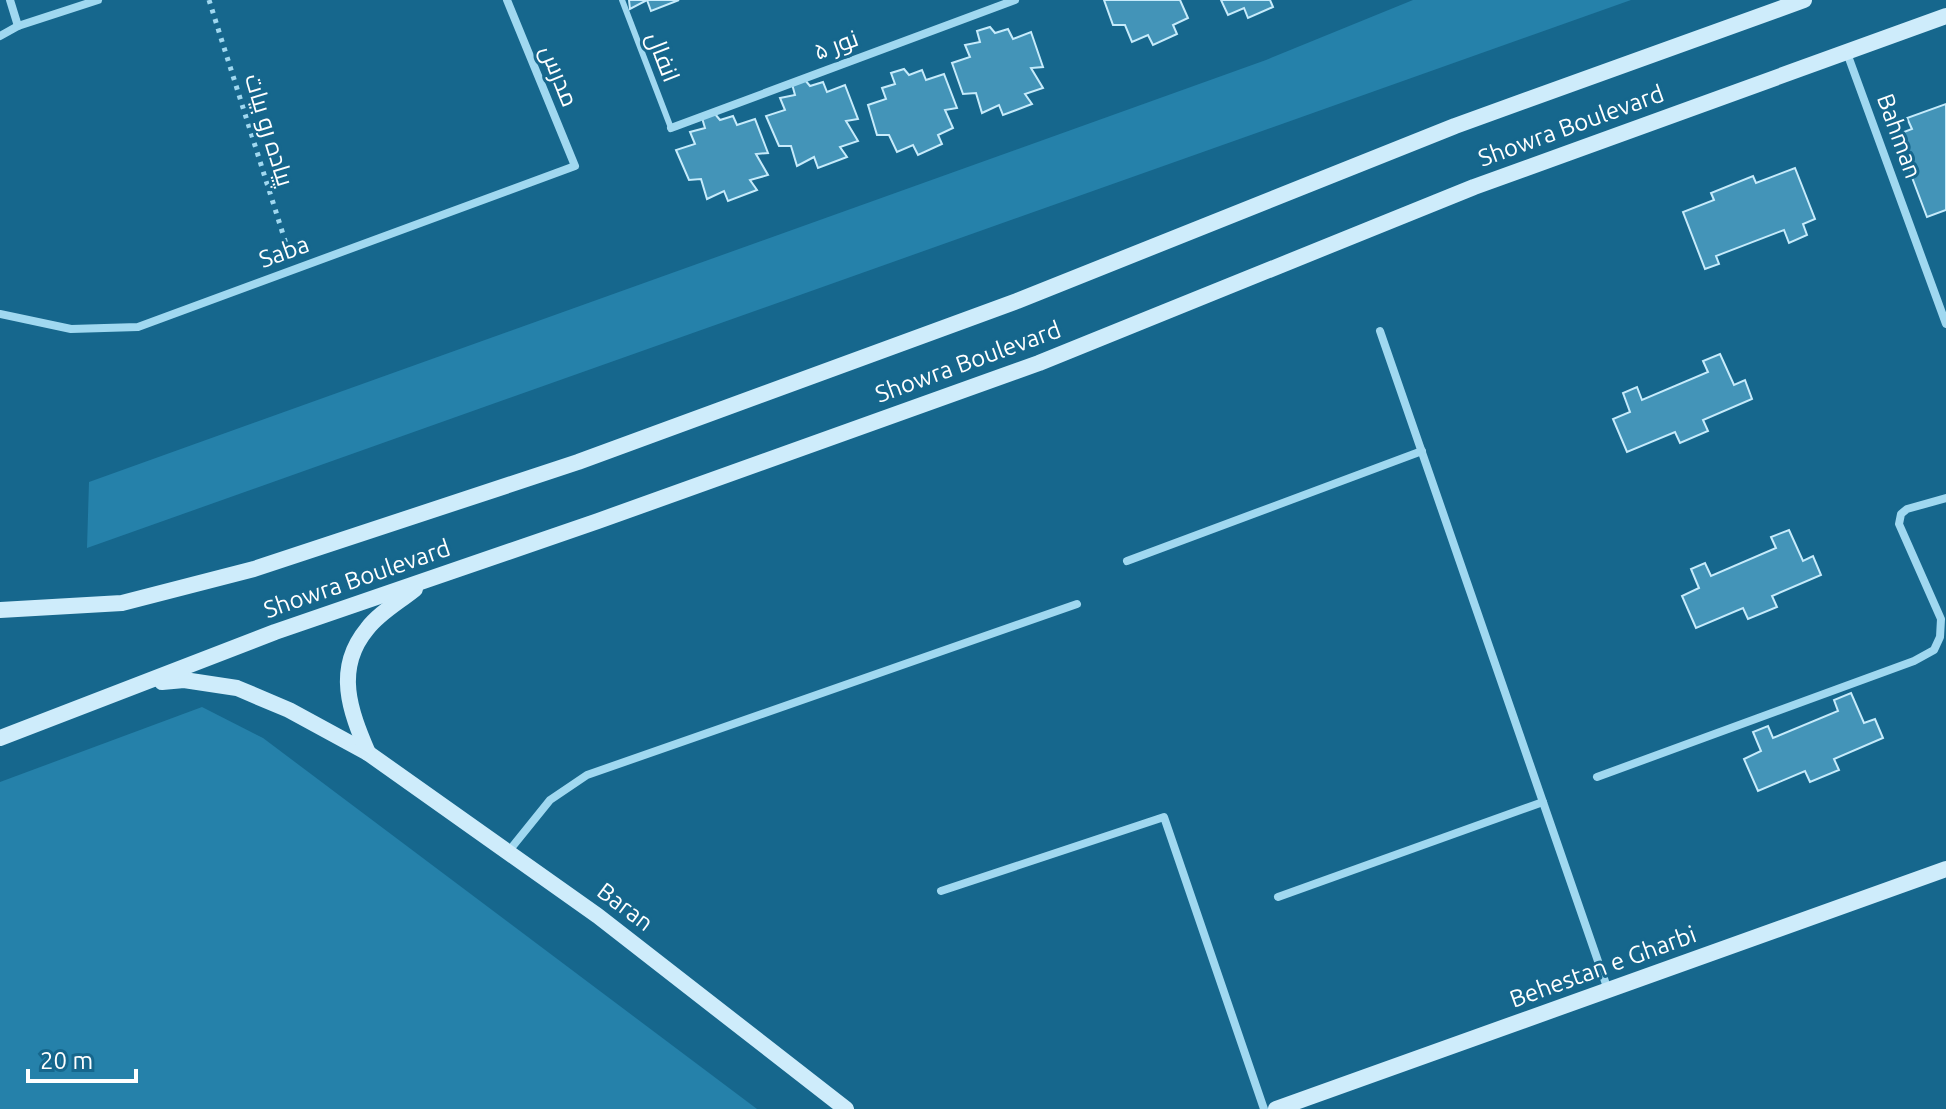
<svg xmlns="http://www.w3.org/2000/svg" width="1946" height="1109" viewBox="0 0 1946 1109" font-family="Ubuntu,Cairo,sans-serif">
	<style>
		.green { fill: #2581aa }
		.building { fill: #4394b8; stroke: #c6ebfb; stroke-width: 2 }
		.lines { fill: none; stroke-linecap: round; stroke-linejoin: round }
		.path { stroke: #a0d8f0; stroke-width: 5; stroke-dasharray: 4 6; stroke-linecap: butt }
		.lane { stroke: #a0d8f0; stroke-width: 6 }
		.street { stroke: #a0d8f0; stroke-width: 8 }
		.secondary { stroke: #ceecfb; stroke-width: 16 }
		.labels { text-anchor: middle; stroke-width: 6; stroke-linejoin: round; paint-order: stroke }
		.street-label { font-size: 24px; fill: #fff; stroke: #16678d }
	</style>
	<rect width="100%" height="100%" fill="#16678d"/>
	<!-- green -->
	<g class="green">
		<polygon points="1413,0 1631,0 87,548 89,482 1266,60"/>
		<polygon points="202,707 263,738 757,1109 0,1109 0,782"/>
	</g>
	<!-- building -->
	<g class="building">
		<polygon points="629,0 679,0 651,11 647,0 630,9"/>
		<polygon points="1104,0 1180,0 1188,18 1173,25 1177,34 1153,45 1148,35 1132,42 1125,25 1113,25"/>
		<polygon points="1221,0 1270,0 1273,7 1248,18 1244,8 1228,15"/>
		<polygon points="990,27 995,33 1008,29 1013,39 1031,32 1043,67 1031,68 1043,88 1025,94 1032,104 1003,115 999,105 982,113 976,93 963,94 952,63 970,57 965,45 980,42 977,31"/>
		<polygon points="904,69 909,75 922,70 926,80 944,74 957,108 945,110 953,128 938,135 942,144 918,155 913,145 897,152 889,135 877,135 868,105 886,99 882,88 895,84 891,73"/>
		<polygon points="805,80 810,86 823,82 827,92 845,85 858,119 846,121 858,141 840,147 847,157 818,168 814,157 797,166 791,146 779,146 766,116 785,110 780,98 795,95 792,84"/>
		<polygon points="1946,104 1946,210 1927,217 1896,135 1912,129 1907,118"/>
		<polygon points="715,114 720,120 733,116 737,125 755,119 768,153 756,154 768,175 750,180 757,190 728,201 724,191 707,199 701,179 689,180 676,150 695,144 690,132 705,128 702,118"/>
		<polygon points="1795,168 1815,219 1803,224 1807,235 1789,243 1784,230 1716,256 1719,264 1705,269 1683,212 1714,200 1711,193 1753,176 1756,183"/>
		<polygon points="1720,354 1734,385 1745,380 1752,399 1703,420 1708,431 1680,443 1675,432 1627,452 1613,419 1630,412 1623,393 1637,387 1642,400 1708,372 1703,361"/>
		<polygon points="1789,530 1803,561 1813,556 1821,575 1772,596 1777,607 1748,619 1743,608 1696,628 1682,596 1699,588 1691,569 1705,563 1711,576 1776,548 1771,537"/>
		<polygon points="1851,693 1864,723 1875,719 1883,738 1834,759 1839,770 1810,782 1805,771 1758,791 1744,759 1761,751 1753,732 1768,726 1773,738 1838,711 1834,700"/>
	</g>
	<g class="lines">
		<!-- path -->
		<polyline class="path" points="209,0 288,250"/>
		<!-- lane -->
		<polyline class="lane" points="622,0 671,128"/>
		<!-- street -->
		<g class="street">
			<polyline points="10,0 18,26"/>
			<polyline points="0,36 18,26 98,0"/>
			<polyline points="1847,53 1946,324"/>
			<polyline points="671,128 1015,0"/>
			<polyline points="0,314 71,329 138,327 575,166 507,0"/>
			<polyline points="1380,331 1608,990"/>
			<polyline points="1127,561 1422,451"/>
			<polyline points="1597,777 1914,661 1934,650 1940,637 1941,619 1899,524 1901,514 1907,509 1946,498"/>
			<polyline points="508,852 550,800 587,775 1077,604"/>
			<polyline points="941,891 1164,817 1264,1109"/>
			<polyline points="1278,897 1543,802"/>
		</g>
		<!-- secondary -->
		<g class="secondary">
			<polyline points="0,610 122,603 254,569 578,462 1017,301 1455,126 1804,0"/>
			<polyline points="162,682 184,680 237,688 289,710 368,753 598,916 846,1109"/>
			<polyline points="0,738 275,632 598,521 1039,363 1474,187 1946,16"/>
			<path d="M368 753C350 711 334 669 367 629 379 613 399 602 415 589"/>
			<polyline points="1276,1109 1946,869"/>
		</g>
	</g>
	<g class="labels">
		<!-- street labels -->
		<g class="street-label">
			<text transform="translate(836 45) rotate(-20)" y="8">نور ۵</text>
			<text transform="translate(663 57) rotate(69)" y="8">انفال</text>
			<text transform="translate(559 76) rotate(68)" y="8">مدرس</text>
			<text transform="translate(1571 126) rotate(-20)" y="8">Showra Boulevard</text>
			<text transform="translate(269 130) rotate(73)" y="8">پیاده رو بیات</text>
			<text transform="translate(1899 136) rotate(70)" y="8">Bahman</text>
			<text transform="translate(284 252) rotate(-20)" y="8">Saba</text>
			<text transform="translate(968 362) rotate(-20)" y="8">Showra Boulevard</text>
			<text transform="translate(357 579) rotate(-19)" y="8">Showra Boulevard</text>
			<text transform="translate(625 907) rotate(37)" y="8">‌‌Baran</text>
			<text transform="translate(1603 967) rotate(-20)" y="8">Behestan e Gharbi</text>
		</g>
	</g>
	<!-- scale -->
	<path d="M28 1069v12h108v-12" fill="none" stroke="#ffffff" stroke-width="4"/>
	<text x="40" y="1069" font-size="24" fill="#ffffff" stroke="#16678d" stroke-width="6" paint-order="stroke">20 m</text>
</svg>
